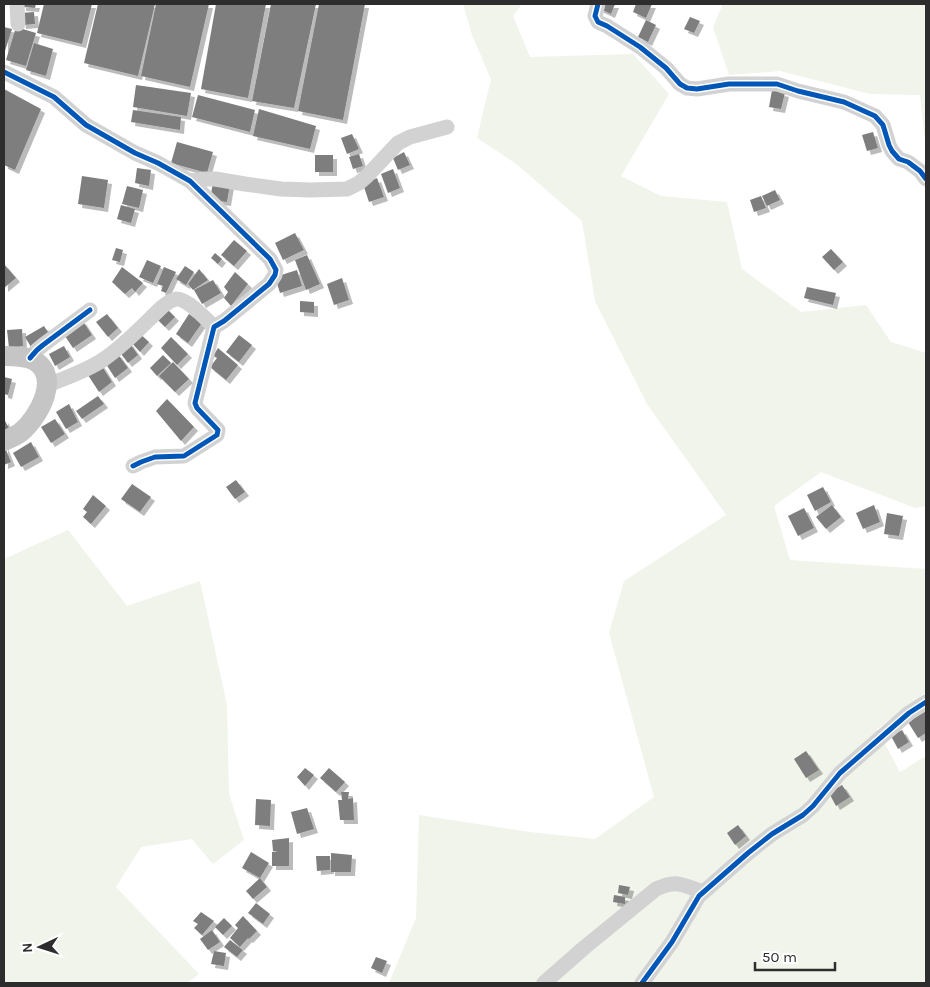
<svg xmlns="http://www.w3.org/2000/svg" width="930" height="987" viewBox="0 0 930 987" font-family="Karla,sans-serif">
	<style>
		.green { fill: #f0f4ea }
		.building { fill: #7e7e7e; filter: url(#shadow) }
		.lines { fill: none; stroke-linecap: round; stroke-linejoin: round }
		.minor { stroke: #d2d2d2; stroke-width: 15 }
		.major { stroke: #c5c5c5; stroke-width: 20 }
		.cycleway-casing { stroke: #fff; stroke-width: 8 }
		.cycleway { stroke: #0057b8; stroke-width: 5 }
	</style>
	<defs>
		<filter id="shadow"><feDropShadow dx="4" dy="4" stdDeviation="0" flood-color="#0004"/></filter>
	</defs>
	<rect width="100%" height="100%" fill="#fff"/>
	<!-- green -->
	<g class="green">
		<polygon points="463,4 522,4 513,16 530,57 633,54 669,94 621,176 661,196 727,202 742,269 801,312 866,305 891,342 926,353 926,506 915,508 821,472 774,506 790,560 926,569 926,692 877,729 900,772 926,756 926,983 389,983 416,918 419,815 530,832 595,839 654,797 609,633 624,581 726,515 647,404 595,301 582,221 515,163 477,138 491,79 472,35"/>
		<polygon points="723,4 926,4 926,142 925,141 920,95 870,94 780,71 729,75 713,27"/>
		<polygon points="68,530 127,606 200,581 227,705 229,794 244,840 213,864 192,839 141,847 116,887 199,974 187,983 4,983 4,559"/>
	</g>
	<!-- building -->
	<g class="building">
		<polygon points="22,4 36,4 35,8 22,7"/>
		<polygon points="44,4 92,4 82,44 37,33"/>
		<polygon points="98,4 155,4 138,76 84,63"/>
		<polygon points="156,4 209,4 190,87 141,76"/>
		<polygon points="216,4 266,4 248,98 201,89"/>
		<polygon points="271,4 316,4 294,108 252,101"/>
		<polygon points="319,4 365,4 343,120 298,111"/>
		<polygon points="600,4 615,4 611,14 598,8"/>
		<polygon points="636,4 652,4 646,18 633,12"/>
		<polygon points="34,12 35,24 22,25 21,13"/>
		<polygon points="690,17 700,21 694,33 684,29"/>
		<polygon points="646,20 656,25 648,42 638,37"/>
		<polygon points="4,27 12,29 4,54"/>
		<polygon points="16,27 36,33 26,66 6,60"/>
		<polygon points="34,43 53,49 46,76 26,70"/>
		<polygon points="136,85 191,93 187,116 133,107"/>
		<polygon points="4,89 41,109 15,170 4,165"/>
		<polygon points="772,90 785,93 781,109 769,107"/>
		<polygon points="198,95 255,110 250,132 192,117"/>
		<polygon points="259,109 316,126 310,149 253,136"/>
		<polygon points="133,110 181,117 180,130 131,122"/>
		<polygon points="873,132 878,148 867,151 862,135"/>
		<polygon points="352,134 359,149 347,154 341,138"/>
		<polygon points="177,142 213,152 207,173 171,163"/>
		<polygon points="404,152 410,165 398,170 393,158"/>
		<polygon points="359,154 363,166 353,169 349,157"/>
		<rect x="315" y="155" width="18" height="17"/>
		<polygon points="137,168 151,170 149,186 135,183"/>
		<polygon points="393,169 400,188 388,193 381,174"/>
		<polygon points="82,176 108,180 104,208 78,204"/>
		<polygon points="377,178 384,197 369,202 363,184"/>
		<polygon points="213,182 230,184 227,202 210,200"/>
		<polygon points="127,186 143,190 139,208 122,204"/>
		<polygon points="775,190 780,200 767,206 762,196"/>
		<polygon points="761,196 766,208 754,212 750,200"/>
		<polygon points="121,205 135,209 131,223 117,219"/>
		<polygon points="295,233 304,250 283,260 275,243"/>
		<polygon points="234,240 247,251 234,266 221,255"/>
		<polygon points="116,248 123,250 120,262 112,260"/>
		<polygon points="831,249 843,262 834,270 822,257"/>
		<polygon points="215,253 222,259 218,264 211,258"/>
		<polygon points="307,255 320,284 306,290 295,260"/>
		<polygon points="147,260 161,266 153,283 139,277"/>
		<polygon points="4,264 16,278 4,288"/>
		<polygon points="185,266 194,272 186,285 176,279"/>
		<polygon points="122,267 143,283 135,292 132,288 125,294 112,282"/>
		<polygon points="164,267 176,272 166,293 161,291 163,286 157,284"/>
		<polygon points="199,269 208,280 193,290 188,284"/>
		<polygon points="297,270 302,286 280,293 275,277"/>
		<polygon points="235,272 248,284 231,306 224,298 228,292 224,287"/>
		<polygon points="342,278 349,300 334,305 327,284"/>
		<polygon points="213,280 221,293 202,304 194,290"/>
		<polygon points="807,287 836,293 833,305 804,298"/>
		<polygon points="300,301 314,302 314,313 300,312"/>
		<polygon points="164,306 175,317 165,327 154,316"/>
		<polygon points="107,314 118,328 108,337 96,322"/>
		<polygon points="189,314 202,323 188,343 176,334"/>
		<polygon points="82,320 92,335 73,348 63,333"/>
		<polygon points="44,326 50,335 31,347 25,337"/>
		<polygon points="22,329 23,346 9,348 7,330"/>
		<polygon points="138,332 149,342 140,352 130,341"/>
		<polygon points="239,335 252,345 239,362 226,352"/>
		<polygon points="171,337 188,354 177,365 161,348"/>
		<polygon points="129,342 138,355 128,363 118,350"/>
		<polygon points="64,346 70,357 55,366 49,354"/>
		<polygon points="218,348 238,365 226,380 210,367 217,358 213,356"/>
		<polygon points="117,353 128,368 115,378 104,361"/>
		<polygon points="163,355 171,363 157,376 150,368"/>
		<polygon points="173,362 189,379 175,392 159,376"/>
		<polygon points="100,363 112,382 99,392 86,372"/>
		<polygon points="4,377 12,379 8,395 4,394"/>
		<polygon points="98,396 104,404 82,419 76,411"/>
		<polygon points="167,399 194,427 181,441 156,411"/>
		<polygon points="69,404 78,422 66,429 56,412"/>
		<polygon points="4,419 9,428 4,432"/>
		<polygon points="55,419 65,434 51,443 41,427"/>
		<polygon points="31,442 39,457 21,467 13,453"/>
		<polygon points="4,445 11,462 4,465"/>
		<polygon points="236,480 245,492 235,499 226,487"/>
		<polygon points="132,484 151,497 140,512 121,499"/>
		<polygon points="823,487 831,502 815,511 807,495"/>
		<polygon points="93,495 106,506 91,524 83,517 87,512 83,509"/>
		<polygon points="832,505 841,517 826,529 816,517"/>
		<polygon points="874,505 880,522 863,529 856,513"/>
		<polygon points="804,508 814,528 798,536 788,516"/>
		<polygon points="887,513 903,516 899,536 884,534"/>
		<polygon points="926,711 926,733 918,738 908,722"/>
		<polygon points="902,730 909,742 898,749 891,736"/>
		<polygon points="806,751 819,770 806,778 794,759"/>
		<polygon points="305,768 314,775 305,786 297,777"/>
		<polygon points="329,768 345,782 336,792 320,778"/>
		<polygon points="842,785 850,797 836,806 829,793"/>
		<polygon points="341,792 349,792 348,799 353,798 354,820 340,820 338,800 342,800"/>
		<polygon points="256,799 271,800 270,826 255,825"/>
		<polygon points="307,808 314,829 297,834 291,812"/>
		<polygon points="738,825 746,836 735,845 727,833"/>
		<polygon points="289,838 289,866 272,866 272,852 278,851 273,851 272,840"/>
		<polygon points="251,852 269,863 260,878 242,868"/>
		<polygon points="331,853 352,855 351,872 331,872"/>
		<polygon points="316,856 330,856 330,870 317,871"/>
		<polygon points="260,878 267,887 253,899 246,891"/>
		<polygon points="619,885 630,887 628,895 618,893"/>
		<polygon points="614,895 625,897 625,904 613,902"/>
		<polygon points="256,903 270,914 263,924 248,913"/>
		<polygon points="201,912 214,921 202,935 194,928 198,924 193,921"/>
		<polygon points="243,916 257,931 249,939 248,938 240,947 230,938 238,928 235,925"/>
		<polygon points="224,918 232,926 223,935 215,927"/>
		<polygon points="212,930 220,942 208,950 200,939"/>
		<polygon points="230,940 243,950 237,957 224,947"/>
		<polygon points="214,951 226,953 224,966 211,964"/>
		<polygon points="376,957 387,961 382,973 371,968"/>
	</g>
	<g class="lines">
		<!-- minor -->
		<g class="minor">
			<polyline points="17,4 18,24"/>
			<polyline points="598,4 595,16 598,22 607,26 640,47 666,68 680,84 687,88 697,89 729,84 777,84 798,91 844,102 875,116 883,125 889,145 892,151 899,159 908,162 920,171 926,179"/>
			<polyline points="4,72 54,97 86,125 135,153 158,163 190,181 270,259 276,270 275,275 269,284 224,321 214,327 195,403 197,408 218,430 217,435 184,456 155,457 141,462 133,466"/>
			<polyline points="190,181 205,179 215,179 245,184 281,189 310,190 347,189 359,183 367,176 398,143 410,137 447,127"/>
			<polyline points="30,358 37,350 43,345 90,310"/>
			<path d="M48 385C67 377 87 371 104 359 126 344 144 324 162 307 167 303 171 300 176 299 187 298 207 320 214 327"/>
			<path d="M544 983 585 947 656 889C677 879 682 885 703 892"/>
			<polyline points="642,983 672,942 699,896 748,853 772,834 803,815 813,806 840,773 909,713 926,702"/>
		</g>
		<!-- major -->
		<path class="major" d="M4 356C14 356 26 356 35 361 61 377 39 417 21 432 16 436 10 438 4 441"/>
		<defs>
			<g id="cycleway">
				<polyline points="598,4 595,16 598,22 607,26 640,47 666,68 680,84 687,88 697,89 729,84 777,84 798,91 844,102 875,116 883,125 889,145 892,151 899,159 908,162 920,171 926,179"/>
				<polyline points="4,72 54,97 86,125 135,153 158,163 190,181 270,259 276,270 275,275 269,284 224,321 214,327 195,403 197,408 218,430 217,435 184,456 155,457 141,462 133,466"/>
				<polyline points="30,358 37,350 43,345 90,310"/>
				<polyline points="642,983 672,942 699,896 748,853 772,834 803,815 813,806 840,773 909,713 926,702"/>
			</g>
		</defs>
		<!-- cycleway casing -->
		<use href="#cycleway" class="cycleway-casing"/>
		<!-- cycleway -->
		<use href="#cycleway" class="cycleway"/>
	</g>
	<!-- border -->
	<rect width="930" height="987" fill="none" stroke="#2d2d2d" stroke-width="10"/>
	<!-- north arrow -->
	<g transform="translate(40 947) rotate(266)" stroke="#ffffff" stroke-width="4" paint-order="stroke">
	<path d="M0-4L9 19L0 12L-9 19Z" fill="#2d2d2d"/>
	<text y="-8" font-size="14" font-weight="bold" text-anchor="middle" fill="#2d2d2d">N</text>
	</g>
	<!-- scale -->
	<path d="M755 962v8h80v-8" fill="none" stroke="#2d2d2d" stroke-width="2.5"/>
	<text x="762" y="962" font-size="15" fill="#2d2d2d" stroke="#ffffff" stroke-width="4" paint-order="stroke">50 m</text>
</svg>
